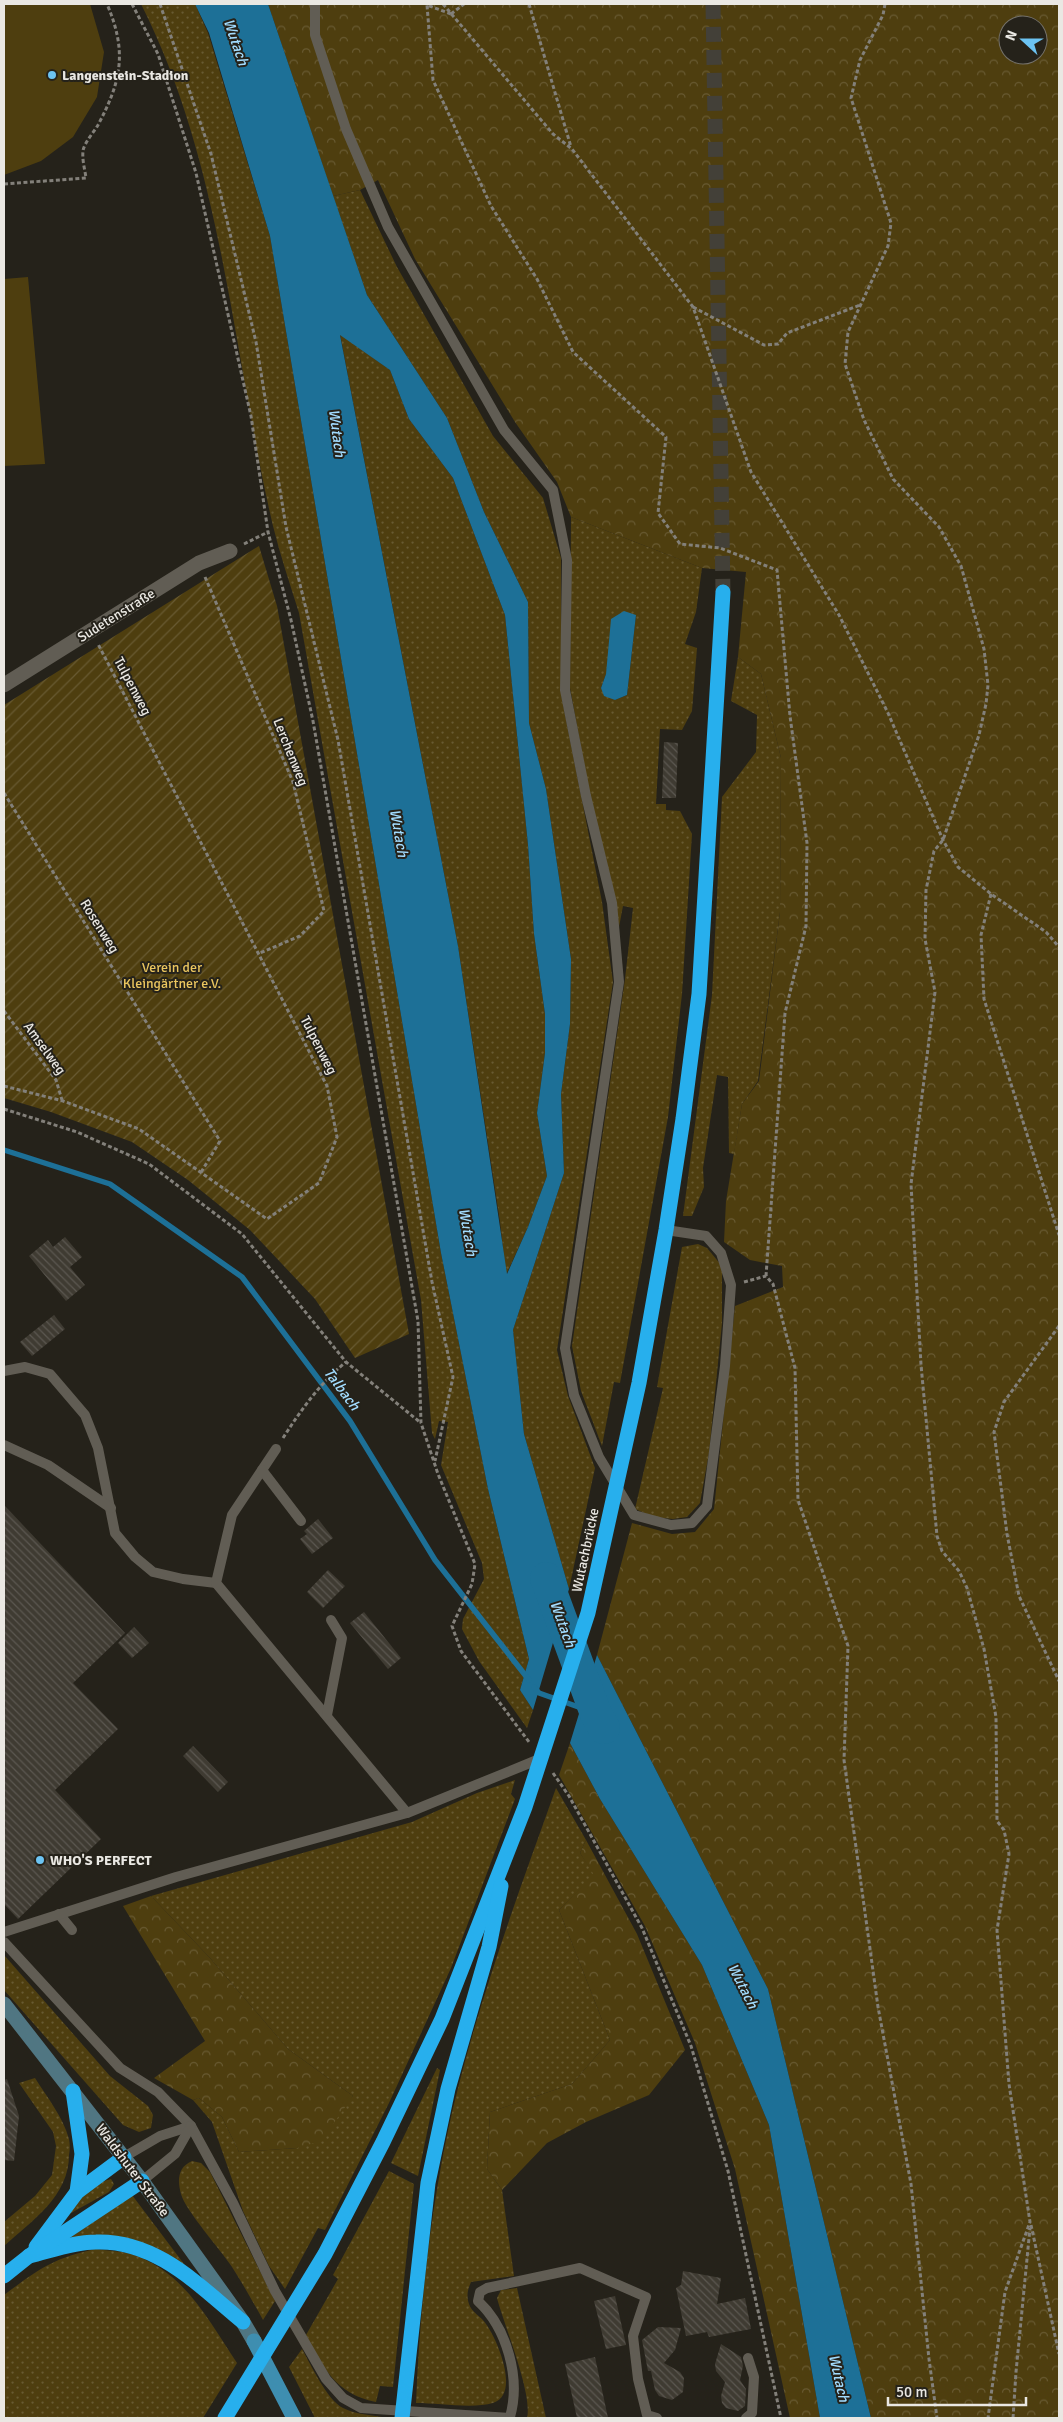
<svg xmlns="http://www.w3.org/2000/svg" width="1063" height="2422" viewBox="0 0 1063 2422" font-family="Signika,sans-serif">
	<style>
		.grass { fill: url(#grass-dots); fill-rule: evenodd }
		.forest { fill: url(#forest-crowns); fill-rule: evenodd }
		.garden { fill: url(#garden-furrows) }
		.pitch { fill: #4e3e0f }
		.water { fill: #1d7097; fill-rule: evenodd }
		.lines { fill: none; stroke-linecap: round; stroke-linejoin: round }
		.stream { stroke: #1d7097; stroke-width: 5.5 }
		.river { stroke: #1d7097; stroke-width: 32 }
		.building { fill: url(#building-back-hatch) }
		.highway-tunnel { stroke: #434038; stroke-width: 15; stroke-dasharray: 15 8; stroke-linecap: butt }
		.path { stroke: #83807a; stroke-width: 3; stroke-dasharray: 4 2.5; stroke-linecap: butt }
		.lane { stroke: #615d54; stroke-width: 10 }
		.street { stroke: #615d54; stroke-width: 15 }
		.secondary { stroke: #507682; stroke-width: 15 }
		.primary { stroke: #3e8eb0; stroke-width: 15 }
		.highway { stroke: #27afed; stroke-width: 15 }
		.poi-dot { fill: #6cc3f2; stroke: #25221a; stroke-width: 2 }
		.labels { text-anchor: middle; stroke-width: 4; stroke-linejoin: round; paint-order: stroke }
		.poi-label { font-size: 14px; font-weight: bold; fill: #eae8e3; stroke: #25221a; text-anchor: start }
		.street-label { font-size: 14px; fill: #eae8e3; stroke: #25221a }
		.park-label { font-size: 14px; fill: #ebc65f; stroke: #25221a }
		.water-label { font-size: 15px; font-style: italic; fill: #a2dcff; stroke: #25221a }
	</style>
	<defs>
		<pattern id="grass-dots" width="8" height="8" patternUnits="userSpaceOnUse" patternTransform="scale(1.25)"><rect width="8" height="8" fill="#4e3e0f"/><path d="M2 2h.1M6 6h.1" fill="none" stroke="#685a32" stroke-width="1.8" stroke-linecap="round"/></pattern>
		<pattern id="forest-crowns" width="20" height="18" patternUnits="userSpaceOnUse" patternTransform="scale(1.25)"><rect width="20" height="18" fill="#4e3e0f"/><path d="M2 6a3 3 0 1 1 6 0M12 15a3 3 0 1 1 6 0" fill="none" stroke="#685a32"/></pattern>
		<pattern id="garden-furrows" width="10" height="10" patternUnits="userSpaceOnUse" patternTransform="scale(1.25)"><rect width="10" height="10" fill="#4e3e0f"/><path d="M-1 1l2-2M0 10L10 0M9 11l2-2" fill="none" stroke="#685a32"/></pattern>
		<pattern id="building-back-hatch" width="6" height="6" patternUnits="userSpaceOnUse" patternTransform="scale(1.25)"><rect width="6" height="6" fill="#3f3b32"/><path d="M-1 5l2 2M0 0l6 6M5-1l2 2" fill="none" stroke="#5b5750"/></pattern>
	</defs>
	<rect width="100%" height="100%" fill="#25221a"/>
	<!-- grass -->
	<g class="grass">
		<path d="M141 4H195L208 33 270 236 441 1253 488 1489 529 1659 520 1690 533 1710 527 1728 479 1661 462 1629 463 1619 484 1579 482 1563 441 1465 448 1422 439 1421 435 1439 432 1433 421 1300 299 613C290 584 280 555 273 526 232 351 223 166 141 4Z"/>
		<polygon points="360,190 397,267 493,436 543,498 561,558 561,694 602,902 613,982 557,1350 568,1396 595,1468 569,1589 524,1434 513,1330 564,1173 561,1094 570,1024 571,959 546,789 529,723 528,602 484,512 447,418 367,295 333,196"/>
		<polygon points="340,334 390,370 409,419 453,478 505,615 528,845 534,934 545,1014 545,1053 537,1113 547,1176 528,1227 506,1275 500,1222 458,946"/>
		<path d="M571 517 702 568 696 612 685 644 697 648 692 711 682 730 660 729 656 804H666V810L680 811 692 834 682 994 668 1117 620 1383 614 1382 602 1446 581 1391 572 1346 625 979 633 908 623 906 619 927 589 790 570 688ZM636 615 627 695 615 700 601 688 606 674Z"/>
		<polygon points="738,657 761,674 781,758 780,912 758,1081 742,1104 734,1154 729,1153 728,1077 717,1075 703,1168 704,1187 692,1216 683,1216 712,995 722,797 756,752 757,715 731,701"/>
		<polygon points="698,1244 707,1248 722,1266 722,1323 709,1453 700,1503 687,1517 673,1519 654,1517 635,1509 663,1388 657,1387 682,1247"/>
		<polygon points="515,1780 511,1794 515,1799 451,1968 389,2103 325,2230 318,2228 285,2289 269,2266 243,2211 212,2122 193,2100 199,2098 222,2117 239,2152 297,2148 353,2096 288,2049 210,1958 151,1896 412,1822 477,1793"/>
		<path d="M556 1788 586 1840 580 1853 595 1875 559 1910 610 2040 572 2084 490 2112 487 2169 502 2190 514 2276 471 2282C468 2289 466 2295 469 2304 471 2312 482 2317 486 2324 497 2339 521 2394 493 2403 473 2409 438 2403 416 2403 420 2299 433 2184 459 2084 485 1983 521 1886 556 1788Z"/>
		<polygon points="4,1955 110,2076 148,2106 153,2115 151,2128 139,2132 123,2125 4,1990"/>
		<polygon points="437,2068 440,2070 418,2176 391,2163"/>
		<path d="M35 2078C47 2097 63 2117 69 2139 70 2144 70 2150 69 2155 69 2196 33 2220 4 2246V2222L35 2196 52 2175 56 2146 53 2132 19 2083Z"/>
		<path d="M192 2161 201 2163 210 2172 275 2301 263 2320C253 2302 243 2284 232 2267 221 2250 185 2210 181 2194 177 2180 178 2167 192 2161Z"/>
		<path d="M389 2171 414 2184 393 2387 380 2386 376 2402C334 2393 325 2369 306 2335L338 2279 333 2275Z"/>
		<path d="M111 2179 114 2184 109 2192 62 2218C76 2203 91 2183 111 2179Z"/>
		<path d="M132 2195 187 2268C146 2238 117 2232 67 2240Z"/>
		<path d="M96 2249C108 2251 123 2251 134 2255 185 2273 209 2321 237 2363L203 2418H4V2295C39 2269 53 2258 96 2249Z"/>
		<path d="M517 2288 546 2418H527C533 2394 504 2325 497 2298L501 2290Z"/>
		<path d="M302 2349C311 2365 327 2400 343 2408 355 2414 369 2415 382 2417L315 2418 289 2367Z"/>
	</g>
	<!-- forest -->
	<g class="forest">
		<path d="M268 4H1059V2418H871L768 1989 597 1655 632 1523 672 1534 695 1532 714 1509 735 1306 783 1287 782 1266 750 1260 724 1242 726 1201 742 1104 759 1081 780 912 781 758 761 674 738 657 746 572 702 568 571 517 557 482 515 422 415 259 378 180 360 190 333 196ZM1008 25H1038V55H1008Z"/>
		<polygon points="570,1743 600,1799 702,1965 769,2125 820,2418 790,2418 735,2169 695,2043 645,1926 559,1775"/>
		<polygon points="586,1840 637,1934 685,2050 649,2095 586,2122 547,2143 502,2190 487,2169 490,2112 572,2084 610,2040 559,1910 594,1875 580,1853"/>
		<polygon points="151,1896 210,1958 288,2049 353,2096 321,2141 297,2148 239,2152 222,2117 199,2098 193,2100 154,2078 205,2041 123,1906"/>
	</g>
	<!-- garden -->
	<polygon class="garden" points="259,546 277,606 409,1334 355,1358 315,1299 250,1230 188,1180 132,1142 51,1112 4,1098 4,705"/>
	<!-- pitch -->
	<g class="pitch">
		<polygon points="4,4 90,4 104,52 97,97 73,137 41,161 4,175"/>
		<polygon points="28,277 45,464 4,466 4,279"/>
	</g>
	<!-- water -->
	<g class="water">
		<path d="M195 4H268L367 295 447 418 484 512 528 602 529 723 546 789 571 959 570 1024 561 1094 564 1173 513 1330 524 1434 569 1589 533 1710 520 1690 529 1659 488 1489 441 1253 270 236 209 33ZM340 335 390 370 409 419 453 478 505 615 528 845 534 934 545 1014V1053L537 1113 547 1176 528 1227 507 1274 458 946Z"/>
		<polygon points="624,611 636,615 627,695 615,700 604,696 601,688 606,674 611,619"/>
		<polygon points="597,1655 768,1989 871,2418 820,2418 769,2125 702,1965 600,1799 570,1743"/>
	</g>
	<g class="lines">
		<!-- stream -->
		<g class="stream">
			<polyline points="4,1150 110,1184 242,1277 350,1421 435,1560 529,1680"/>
			<polyline points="534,1687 539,1693 587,1710"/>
		</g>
		<!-- river -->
		<polyline class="river" points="546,1578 596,1714 604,1728"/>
	</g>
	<!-- building -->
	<g class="building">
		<polygon points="664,742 678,743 676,798 662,798"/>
		<polygon points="65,1237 82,1257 70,1267 85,1285 66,1301 29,1256 48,1240 53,1247"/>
		<polygon points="54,1315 65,1329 32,1356 20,1342"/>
		<polygon points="4,1505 125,1633 73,1683 118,1729 55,1790 101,1839 18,1919 4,1904"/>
		<polygon points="318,1519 333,1538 312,1554 300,1539 307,1534 304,1531"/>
		<polygon points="328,1570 345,1586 323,1608 307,1592"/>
		<polygon points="364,1612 401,1658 388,1669 350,1623"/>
		<polygon points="134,1627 149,1643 132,1658 118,1643"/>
		<polygon points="193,1746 228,1782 218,1792 183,1756"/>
		<polygon points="7,2079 19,2116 14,2161 4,2160 4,2080"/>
		<polygon points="683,2271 721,2278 717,2304 745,2298 751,2329 709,2337 707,2332 686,2336 676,2288 681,2285"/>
		<polygon points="615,2296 626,2345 606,2349 594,2301"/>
		<polygon points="658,2327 681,2328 675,2350 664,2363 680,2372 684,2378 683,2392 672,2400 659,2396 655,2390 651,2371 648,2371 642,2340"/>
		<polygon points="721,2344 741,2357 743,2366 740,2380 746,2389 745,2406 738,2411 726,2408 722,2403 721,2396 725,2382 716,2371 715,2364"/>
		<polygon points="595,2357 608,2418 577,2418 565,2364"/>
	</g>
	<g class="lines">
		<!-- highway-tunnel -->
		<polyline class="highway-tunnel" points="713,4 723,592"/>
		<!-- path -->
		<g class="path">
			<polyline points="132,4 158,54 196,173 251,416 268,532 291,620 313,721 418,1321 421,1423 438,1474 475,1564 472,1584 452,1626 461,1651 529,1742"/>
			<polyline points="160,4 211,154 256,342 286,527 338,740 432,1282 453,1377 435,1461"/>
			<polyline points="443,4 553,134 572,149 693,307 751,472 839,615 888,713 943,840 958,867 991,894 1046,932 1059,947"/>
			<polyline points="529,4 571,147"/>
			<polyline points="885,4 883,15 860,60 851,98 891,223 888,246 848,332 845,364 864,420 893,479 939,527 961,566 984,649 988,685 986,704 979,735 943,840 934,851 926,890 925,939 935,992 911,1184 921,1365 937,1536 942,1551 959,1571 967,1588 984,1649 996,1717 997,1821 1004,1830 1009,1854 997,1930 1009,2084 1030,2222 1005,2292 988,2418"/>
			<polyline points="451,14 427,5 433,80 491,206 537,279 573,352 666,437 658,513 680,544 720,548 777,570 790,716 807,843 806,926 785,1013 766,1276"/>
			<polyline points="451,14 464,4"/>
			<path d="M4 184 86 178C85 170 82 160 83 151 84 143 94 132 98 125 122 80 127 51 107 4"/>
			<polyline points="693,307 764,345 778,344 787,333 860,305"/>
			<polyline points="244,544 268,532"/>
			<polyline points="205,577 293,782 324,911 300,936 260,953"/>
			<polyline points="4,793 220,1141 200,1174"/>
			<polyline points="991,894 981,935 984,999 1059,1235"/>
			<polyline points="4,1011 56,1080 62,1100"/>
			<polyline points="4,1086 63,1101 139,1129 267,1219 319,1183 337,1137 327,1086 98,644"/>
			<polyline points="4,1109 77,1132 149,1164 242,1234 346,1362 421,1423"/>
			<polyline points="744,1282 766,1276 773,1284 795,1368 798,1500 848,1646 844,1760 878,2007 911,2184 929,2359 937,2418"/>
			<polyline points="1059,1326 1004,1402 994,1432 1007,1534 1019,1596 1059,1681"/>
			<path d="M283 1438C301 1410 320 1383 346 1362"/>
			<polyline points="553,1773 569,1796 642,1928 691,2046 728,2171 781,2418"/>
			<polyline points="1031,2225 1059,2354"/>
			<polyline points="1013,2418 1016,2372 1030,2228"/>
		</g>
		<!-- lane -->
		<g class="lane">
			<polyline points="315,4 315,35 346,129 388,227 504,430 553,490 567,560 565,690 586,796 612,903 619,982 565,1348 574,1395 599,1457 634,1515 671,1525 692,1523 707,1506 725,1366 731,1285 721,1253 706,1236 666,1230"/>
			<polyline points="4,1371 25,1367 50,1374 85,1415 98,1448 115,1533 135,1557 153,1572 183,1579 216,1583"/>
			<polyline points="4,1445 48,1465 111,1508"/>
			<polyline points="276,1449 232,1515 216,1583 407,1813"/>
			<polyline points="262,1470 301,1521"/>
			<polyline points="327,1715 342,1638 331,1620"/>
			<polyline points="59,1914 72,1930"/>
			<polyline points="4,1932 176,1877 407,1813 542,1758"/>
			<polyline points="4,1942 120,2068 158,2092 191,2126 233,2203 275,2291 326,2379 343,2398 361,2408 510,2418"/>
			<polyline points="124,2157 160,2136 191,2126"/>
			<polyline points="142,2181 175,2154 191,2126"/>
			<path d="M510 2417C521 2378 507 2328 478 2301L480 2292 487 2288 580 2268 646 2297 633 2336 638 2379 647 2415 657 2418"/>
			<polyline points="746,2418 752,2413 754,2377 748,2358"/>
		</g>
		<!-- street -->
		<polyline class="street" points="4,685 199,563 230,551"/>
		<!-- secondary -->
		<polyline class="secondary" points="4,2004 142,2181 243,2322 254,2341"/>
		<!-- primary -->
		<polyline class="primary" points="254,2341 294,2418"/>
		<!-- highway -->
		<g class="highway">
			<polyline points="73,2091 82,2154 77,2192"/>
			<polyline points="36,2247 77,2192 124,2157"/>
			<path d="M29 2256C50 2251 74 2242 96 2242 157 2240 199 2286 243 2322"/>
			<polyline points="4,2276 29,2256 142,2181"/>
			<polyline points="225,2418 325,2254 383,2142 442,2019 525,1807 588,1613 639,1383 666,1230 683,1119 699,994 723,592"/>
			<polyline points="402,2418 428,2183 448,2089 489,1947 501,1886"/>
		</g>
	</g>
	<!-- markers -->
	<g class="poi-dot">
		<circle cx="52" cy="75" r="5"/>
		<circle cx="40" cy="1860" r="5"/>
	</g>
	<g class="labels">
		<!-- poi labels -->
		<g class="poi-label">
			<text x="62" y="80">Langenstein-Stadion</text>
			<text x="50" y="1865">WHO'S PERFECT</text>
		</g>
		<!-- street labels -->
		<g class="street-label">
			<text transform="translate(116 615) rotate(-32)" y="5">Sudetenstraße</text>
			<text transform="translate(133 686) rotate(62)" y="5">Tulpenweg</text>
			<text transform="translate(291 752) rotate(68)" y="5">Lerchenweg</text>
			<text transform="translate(100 926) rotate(58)" y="5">Rosenweg</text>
			<text transform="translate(319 1045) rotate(63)" y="5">Tulpenweg</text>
			<text transform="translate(45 1048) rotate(54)" y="5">Amselweg</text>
			<text transform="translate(585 1550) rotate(-78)" y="5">Wutachbrücke</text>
			<text transform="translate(133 2170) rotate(53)" y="5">Waldshuter Straße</text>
		</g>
		<!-- park labels -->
		<g class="park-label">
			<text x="172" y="972">Verein der<tspan x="172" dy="16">Kleingärtner e.V.</tspan></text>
		</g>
		<!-- water labels -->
		<g class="water-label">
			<text transform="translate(236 42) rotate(71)" y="5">Wutach</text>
			<text transform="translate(337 433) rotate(82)" y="5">Wutach</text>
			<text transform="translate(399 833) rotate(80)" y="5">Wutach</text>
			<text transform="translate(468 1232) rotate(80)" y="5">Wutach</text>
			<text transform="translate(342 1389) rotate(53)" y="5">Talbach</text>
			<text transform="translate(563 1624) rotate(70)" y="5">Wutach</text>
			<text transform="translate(743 1986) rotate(63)" y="5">Wutach</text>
			<text transform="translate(839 2378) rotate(77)" y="5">Wutach</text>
		</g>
	</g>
	<!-- border -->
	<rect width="1063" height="2422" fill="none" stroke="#eae8e3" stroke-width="10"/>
	<!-- north arrow -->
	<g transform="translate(1023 40) rotate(291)"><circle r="24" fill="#25221a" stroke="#74716a"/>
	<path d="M0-4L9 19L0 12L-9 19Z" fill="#6cc3f2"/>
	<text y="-8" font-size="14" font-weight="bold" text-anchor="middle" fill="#eae8e3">N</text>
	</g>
	<!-- scale -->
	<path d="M888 2397v8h138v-8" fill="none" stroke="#eae8e3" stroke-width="2.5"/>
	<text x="896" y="2397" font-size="15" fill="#eae8e3" stroke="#25221a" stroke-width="4" paint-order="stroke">50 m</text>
</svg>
